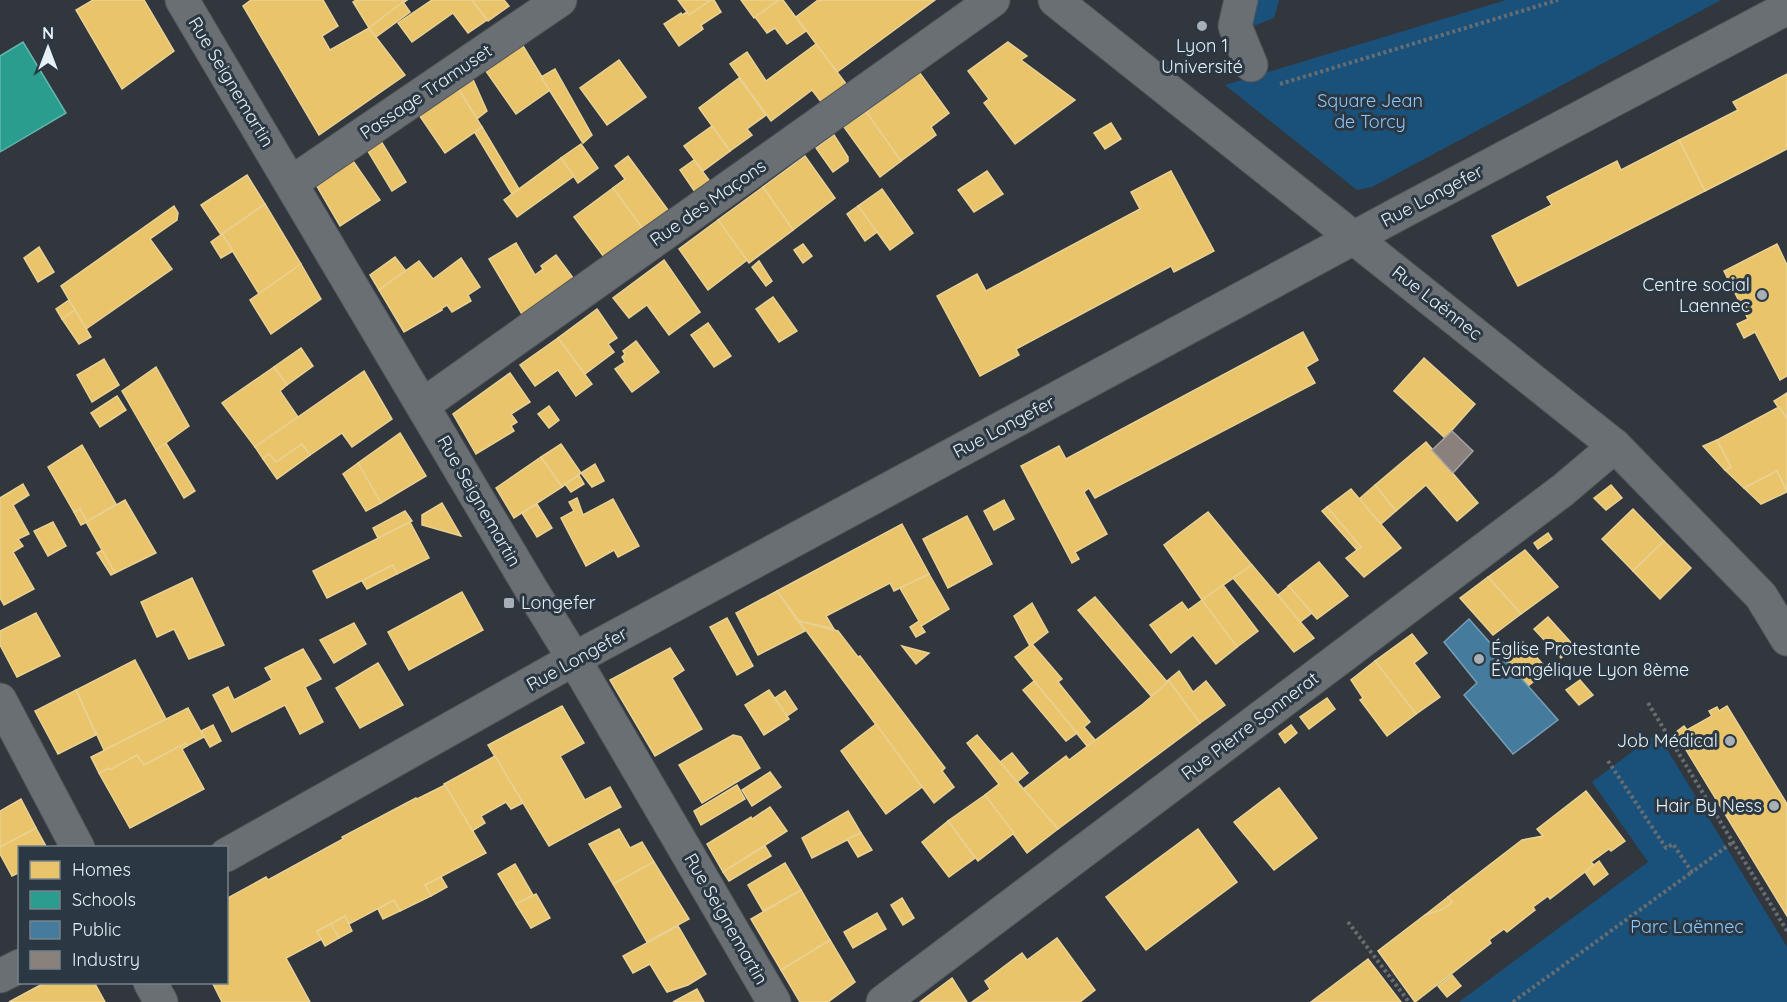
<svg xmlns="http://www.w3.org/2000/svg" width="1787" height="1002" viewBox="0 0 1787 1002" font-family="Quicksand,sans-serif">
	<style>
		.green { fill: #1a517a }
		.homes { fill: #e9c46a; stroke: #e9d194; stroke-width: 1.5 }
		.schools { fill: #2a9d8f; stroke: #63b6ae; stroke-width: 1.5 }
		.public { fill: #457b9d; stroke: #769eb8; stroke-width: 1.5 }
		.industry { fill: #8a817c; stroke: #a6a2a1; stroke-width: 1.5 }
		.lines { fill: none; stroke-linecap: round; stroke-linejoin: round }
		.minor-casing { stroke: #4f555a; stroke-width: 35 }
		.path { stroke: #676d71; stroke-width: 4; stroke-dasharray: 3 3; stroke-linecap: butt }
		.minor { stroke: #6a6f74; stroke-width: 33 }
		.poi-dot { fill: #a8afb6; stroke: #2b3843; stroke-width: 2 }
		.labels { text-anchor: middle; stroke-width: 6; stroke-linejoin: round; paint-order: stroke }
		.poi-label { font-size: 18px; fill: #e8f0f7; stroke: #2b3843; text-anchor: end }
		.street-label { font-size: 18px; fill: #e8f0f7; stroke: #2b3843 }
		.park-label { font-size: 18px; fill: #8ac6f9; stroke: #2b3843 }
	</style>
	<rect width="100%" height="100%" fill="#31373d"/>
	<!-- green -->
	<g class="green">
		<polygon points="1254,0 1279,0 1274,18 1249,28"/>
		<polygon points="1506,0 1721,0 1372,187 1357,190 1225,85"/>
		<polygon points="1657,733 1787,947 1787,1002 1459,1002 1648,862 1592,782"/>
	</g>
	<!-- homes -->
	<g class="homes">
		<polygon points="93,0 144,0 174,51 122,89 76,10"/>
		<polygon points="251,0 323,0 338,26 322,36 330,50 369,28 405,75 319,135 243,6"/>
		<polygon points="356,0 407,0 369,28 353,2"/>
		<polygon points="432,0 472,0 487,20 468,33 453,13 412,42 398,23"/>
		<polygon points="472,0 504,0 509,6 488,21"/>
		<polygon points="678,0 711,0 689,15"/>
		<polygon points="711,0 714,0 721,12 701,25 703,29 679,46 664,24 681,13 682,15 687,12 689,15"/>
		<polygon points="741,0 779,0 754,18"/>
		<polygon points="779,0 783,0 806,31 787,44 775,28 767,33 755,17"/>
		<polygon points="818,0 935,0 837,72 796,17"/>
		<polygon points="403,2 410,12 376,37 369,28"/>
		<polygon points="520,41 550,90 516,114 483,67"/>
		<polygon points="1008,42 1027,56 1021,60 1075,100 1015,144 984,103 989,99 968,71"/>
		<polygon points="816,44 847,85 822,103 812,90 771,121 730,64 747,52 766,81"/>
		<polygon points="619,60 646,97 607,125 580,88"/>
		<polygon points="555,69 592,135 583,143 541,77"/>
		<polygon points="919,72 949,113 931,127 936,135 901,161 866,112"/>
		<polygon points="1787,74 1787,149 1705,191 1679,140 1738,110 1733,102"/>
		<polygon points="471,75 487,111 477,119 456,85"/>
		<polygon points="739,78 766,115 747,129 752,135 730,151 699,108"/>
		<polygon points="456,85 482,127 445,153 417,112"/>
		<polygon points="866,112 901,161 880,177 844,127"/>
		<polygon points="1111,123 1121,139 1105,149 1094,133"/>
		<polygon points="712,126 730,151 703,171 684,146"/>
		<polygon points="482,127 519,189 512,194 475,133"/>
		<polygon points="834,135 848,157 848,161 833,172 816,148"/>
		<polygon points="379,138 406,182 392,191 366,148"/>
		<polygon points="1679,140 1705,191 1518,286 1492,236 1552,205 1547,197 1617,161 1621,170"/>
		<polygon points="581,144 598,168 578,183 561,158"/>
		<polygon points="628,156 671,214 646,233 613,188 625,179 615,166"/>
		<polygon points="805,156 835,198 793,230 763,187"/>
		<polygon points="351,158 380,200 340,226 315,183"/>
		<polygon points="561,158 574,176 517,217 504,200"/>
		<polygon points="694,160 712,184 697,195 680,170"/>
		<polygon points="987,171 1003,194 974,212 958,190"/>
		<polygon points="1171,171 1214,251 1174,272 1171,266 1016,349 1019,355 980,376 937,296 977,274 986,291 1140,209 1131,192"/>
		<polygon points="247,175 265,204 221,235 201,205"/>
		<polygon points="763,187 793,230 749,263 718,220"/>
		<polygon points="613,188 646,233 607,261 574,217"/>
		<polygon points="882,189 913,233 890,250 858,206"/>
		<polygon points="265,204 301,264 259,294 222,234"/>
		<polygon points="174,206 178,213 177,220 150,239 172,269 86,329 61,286"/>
		<polygon points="858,206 877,232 865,241 847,214"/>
		<polygon points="718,220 747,260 708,290 679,249"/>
		<polygon points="222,234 233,251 221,258 211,242"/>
		<polygon points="516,243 535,275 543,269 541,266 556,255 577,283 526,321 489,259"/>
		<polygon points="803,244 812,256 803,263 794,250"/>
		<polygon points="1777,244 1787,265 1787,376 1780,380 1755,332 1744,338 1737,324 1748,319 1724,271"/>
		<polygon points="39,247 54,272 38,282 24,258"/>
		<polygon points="395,257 406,271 379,290 370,275"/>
		<polygon points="461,258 480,287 468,295 471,301 452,312 447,305 442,308 442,310 404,332 379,290 419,261 433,279"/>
		<polygon points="664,260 700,312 669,335 647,305 629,318 613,298"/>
		<polygon points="759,261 772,281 766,286 752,267"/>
		<polygon points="301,264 321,299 271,334 250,300"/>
		<polygon points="773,297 797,331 779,342 756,309"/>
		<polygon points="69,300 75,310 62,319 56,309"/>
		<polygon points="597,309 617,338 608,344 614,352 585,374 558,338"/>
		<polygon points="75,310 91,337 79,344 62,319"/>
		<polygon points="708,323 731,356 714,367 691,335"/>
		<polygon points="1303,332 1318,360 1306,367 1315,383 1095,498 1089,488 1084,492 1107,534 1075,552 1079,559 1072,563 1021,466 1059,446 1066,459"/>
		<polygon points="558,338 592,384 576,396 558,370 535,386 520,365"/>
		<polygon points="636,341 659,372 632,392 615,369 625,362 622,357 625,354 623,351"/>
		<polygon points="301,348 313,366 287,385 274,367"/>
		<polygon points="1424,358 1475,404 1445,438 1394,391"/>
		<polygon points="104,359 119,385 92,402 77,375"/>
		<polygon points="156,367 189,426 156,450 122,391"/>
		<polygon points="274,367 287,385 280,391 298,417 255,447 222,403"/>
		<polygon points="364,371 392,419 352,447 342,433 310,455 302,444 276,462 269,454 263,459 255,447"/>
		<polygon points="510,373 530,402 511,414 517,422 511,426 514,431 476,454 453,414"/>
		<polygon points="1787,393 1787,419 1786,419 1774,401"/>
		<polygon points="117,396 126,410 100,427 91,413"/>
		<polygon points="549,406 559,420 549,428 538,414"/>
		<polygon points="1777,408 1780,408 1787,419 1787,491 1777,471 1744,488 1725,470 1731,467 1717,440"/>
		<polygon points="400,433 426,476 381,503 358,463"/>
		<polygon points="1717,440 1731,467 1725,470 1703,446"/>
		<polygon points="1426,442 1478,503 1457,521 1426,485 1396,511 1375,485"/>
		<polygon points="166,443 195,491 184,498 156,450"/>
		<polygon points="302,444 310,455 277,479 263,459 269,454 276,462"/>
		<polygon points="561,444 581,473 562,487 541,457"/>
		<polygon points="82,445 116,504 87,522 80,509 74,512 48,467"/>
		<polygon points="541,457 562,487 514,518 496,488"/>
		<polygon points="358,463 381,503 366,511 343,474"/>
		<polygon points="595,464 604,481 592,487 581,473"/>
		<polygon points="1777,471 1787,492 1761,504 1744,488"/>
		<polygon points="579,475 584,484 571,492 565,484"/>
		<polygon points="23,484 29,495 13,505 29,534 18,539 23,546 13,552 34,589 4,605 0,598 0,498"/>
		<polygon points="1375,485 1396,511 1381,524 1359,499"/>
		<polygon points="1611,485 1622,498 1606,510 1594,498"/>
		<polygon points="1351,489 1401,548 1364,577 1346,558 1361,547 1327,507"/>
		<polygon points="577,498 583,515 613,499 639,546 618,557 614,550 586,566 561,518 574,511 569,502"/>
		<polygon points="125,500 156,553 115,573 86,522"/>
		<polygon points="1004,500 1014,519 994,530 984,511"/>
		<polygon points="442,503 461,536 422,525 422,515"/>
		<polygon points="537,504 552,528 537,537 522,513"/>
		<polygon points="1327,507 1361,547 1357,550 1322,511"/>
		<polygon points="80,509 87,522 81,525 74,512"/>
		<polygon points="1633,509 1664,541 1633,571 1602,539"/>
		<polygon points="405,511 412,521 378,538 373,528"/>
		<polygon points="1208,512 1252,565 1202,600 1164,545"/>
		<polygon points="967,516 992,564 948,588 923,539"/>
		<polygon points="53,522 66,546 48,556 34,531"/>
		<polygon points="410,522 429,558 397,574 393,565 327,598 313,571"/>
		<polygon points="902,524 929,574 894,591 890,583 826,616 834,629 799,621 777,591"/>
		<polygon points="1548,533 1552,539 1538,549 1534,543"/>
		<polygon points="1664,541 1691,568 1660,599 1633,571"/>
		<polygon points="102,550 115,573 111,575 97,553"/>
		<polygon points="1525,550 1558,587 1521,614 1488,577"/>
		<polygon points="1319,562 1348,596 1317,619 1288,586"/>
		<polygon points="393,565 397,574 367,589 362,581"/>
		<polygon points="1252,565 1314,638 1294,652 1233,578"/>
		<polygon points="929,574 949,609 921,626 925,632 916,637 910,627 919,621 900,588"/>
		<polygon points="1488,577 1521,614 1493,635 1460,598"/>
		<polygon points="192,578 224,645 189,659 174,629 157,637 141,602"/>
		<polygon points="1223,585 1258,631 1237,647 1202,600"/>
		<polygon points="1289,586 1312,613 1300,622 1278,595"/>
		<polygon points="777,591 805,631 758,655 736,613"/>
		<polygon points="462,592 483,630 409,670 388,632"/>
		<polygon points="1095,597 1168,683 1151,696 1078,610"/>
		<polygon points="1202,600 1237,647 1216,664 1193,635 1171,653 1150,625 1182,602 1188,610"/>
		<polygon points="1032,603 1048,632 1030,646 1014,616"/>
		<polygon points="36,613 60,656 17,677 0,645 0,631"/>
		<polygon points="1548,617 1574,646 1561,658 1534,629"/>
		<polygon points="727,618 753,666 737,675 710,627"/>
		<polygon points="799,621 838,631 858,657 860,656 945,768 942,771 954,787 934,803"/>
		<polygon points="354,623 366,644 334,663 320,640"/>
		<polygon points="1412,634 1427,653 1414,663 1440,697 1416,714 1375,661"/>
		<polygon points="1502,642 1511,651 1523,642 1548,670 1528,686 1495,648"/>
		<polygon points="1032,644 1062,679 1058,682 1090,722 1084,727 1095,740 1087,746 1015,657"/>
		<polygon points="902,646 929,653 916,664"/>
		<polygon points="670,648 684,670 672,678 702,729 655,756 610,680"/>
		<polygon points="303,649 321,679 305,687 323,722 300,734 285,705 232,732 213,695 228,687 234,700 272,680 265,668"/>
		<polygon points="135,660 166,719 104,750 76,690"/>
		<polygon points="1375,661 1416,714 1387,736 1360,700 1363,698 1351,680"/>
		<polygon points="378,663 403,705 360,728 336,688"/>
		<polygon points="1179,671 1193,692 1206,681 1225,705 1200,723 1169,681 1167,681"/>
		<polygon points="1580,680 1593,695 1579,705 1566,690"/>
		<polygon points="1034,681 1077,733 1066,741 1023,690"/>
		<polygon points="1169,681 1200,723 1058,829 1023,789 1066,756 1069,760 1143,704"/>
		<polygon points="76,690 96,735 58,754 35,711"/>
		<polygon points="769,690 789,719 764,735 745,705"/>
		<polygon points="785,691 797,709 787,716 775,698"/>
		<polygon points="1327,698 1335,709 1309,729 1300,717"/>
		<polygon points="562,706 584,743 560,756 585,800 610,787 621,807 549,846 488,745"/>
		<polygon points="1727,706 1787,804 1787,916 1677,735 1676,732 1684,726 1687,730 1712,716 1709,711 1717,707 1719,711"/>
		<polygon points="188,708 204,737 187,746 186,743 144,765 137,755 110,770 109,768 99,773 91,757"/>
		<polygon points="876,724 922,787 886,814 841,751"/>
		<polygon points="213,725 221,741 210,747 201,731"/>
		<polygon points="1291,725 1297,733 1285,743 1279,734"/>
		<polygon points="733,735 741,737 760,768 702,803 679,765"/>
		<polygon points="977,735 1058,829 1027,853 985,795 999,784 967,743"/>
		<polygon points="186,743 187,746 182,749 204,789 130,828 99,773 109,768 110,770 137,755 144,765"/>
		<polygon points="1012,753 1028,773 1017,782 1000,762"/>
		<polygon points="495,756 523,803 511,809 506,802 481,816 485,823 472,831 444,784"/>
		<polygon points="770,772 781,787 752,806 742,790"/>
		<polygon points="445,785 486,853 425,885 431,896 400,911 394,900 349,924 345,916 317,931 322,939 286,958 310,1002 222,1002 212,982 226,982 226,899 266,877 268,880 343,839 342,837 416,798 417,799"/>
		<polygon points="737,785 745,799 701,825 694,811"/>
		<polygon points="1279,788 1317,838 1274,870 1234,822"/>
		<polygon points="1586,791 1625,841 1611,851 1609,849 1591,862 1594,865 1550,899 1548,896 1533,907 1535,910 1507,932 1504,929 1489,940 1491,943 1415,1002 1378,951 1425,915 1443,909 1452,902 1448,897 1522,840 1543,836 1537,829"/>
		<polygon points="985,795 1014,833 978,861 948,821"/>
		<polygon points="21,799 36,828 0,847 0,811"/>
		<polygon points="770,807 787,831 723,872 707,844 751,817 752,819"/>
		<polygon points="848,811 861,833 812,858 802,838"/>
		<polygon points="948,821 975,858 949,877 922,842"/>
		<polygon points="36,828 47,848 20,848 20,872 12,876 0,854 0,847"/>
		<polygon points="619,829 630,848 642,842 654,862 613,884 589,844"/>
		<polygon points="1198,829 1237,882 1146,950 1106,897"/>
		<polygon points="861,833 872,850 858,857 847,839"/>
		<polygon points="765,846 771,856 729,881 723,872"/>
		<polygon points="1599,861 1608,874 1594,885 1585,872"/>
		<polygon points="654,862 689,919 647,942 613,884"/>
		<polygon points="785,863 801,890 763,911 748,885"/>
		<polygon points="515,864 533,895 516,904 498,874"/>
		<polygon points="441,877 447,887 431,896 425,885"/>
		<polygon points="801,890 830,940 781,970 751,919"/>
		<polygon points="536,894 550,918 531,928 516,904"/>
		<polygon points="1448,897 1452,902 1443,909 1425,915"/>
		<polygon points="902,898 914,918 903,925 891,905"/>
		<polygon points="394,900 400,911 383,919 378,909"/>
		<polygon points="877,913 886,929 853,948 844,932"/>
		<polygon points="345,916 352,931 339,938 331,924"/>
		<polygon points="331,924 339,938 325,946 317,931"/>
		<polygon points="678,926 706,974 688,985 667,992 650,964 633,973 623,956"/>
		<polygon points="1057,938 1095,990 1080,1002 972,1002 990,989 985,981 1022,953 1027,960"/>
		<polygon points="830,940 855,982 828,1002 800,1002 781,970"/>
		<polygon points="1368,959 1401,1002 1311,1002"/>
		<polygon points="1452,975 1461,986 1447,997 1438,986"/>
		<polygon points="952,978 967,1002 920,1002"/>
		<polygon points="46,982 94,982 105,1002 9,1002"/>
		<polygon points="697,989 704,1002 673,1002"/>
	</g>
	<!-- schools -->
	<polygon class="schools" points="23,42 66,113 0,152 0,56"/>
	<!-- public -->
	<polygon class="public" points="1469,619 1558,720 1513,754 1464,695 1477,683 1444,642"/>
	<!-- industry -->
	<polygon class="industry" points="1452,431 1473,451 1453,473 1432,450"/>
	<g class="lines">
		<defs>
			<g id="minor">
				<polyline points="182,0 531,589 574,659 774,1002"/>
				<polyline points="1055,0 1615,446 1761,596 1787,639"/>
				<polyline points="1241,0 1235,26 1251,65"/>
				<polyline points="291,183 560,0"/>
				<polyline points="423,405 993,0"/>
				<polyline points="0,700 78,848"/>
				<polyline points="226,855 574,659 1398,214 1787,8"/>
				<polyline points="0,976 20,966"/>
				<polyline points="150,982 161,1002"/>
				<polyline points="883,1002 1563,490 1615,446"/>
			</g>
		</defs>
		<!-- minor casing -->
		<use href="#minor" class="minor-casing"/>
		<!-- path -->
		<g class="path">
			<polyline points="1280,84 1558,0"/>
			<polyline points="1648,703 1787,931"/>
			<polyline points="1608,761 1666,848 1673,844 1692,872 1733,842"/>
			<polyline points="1348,922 1409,1002"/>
			<polyline points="1513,1002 1692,872"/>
		</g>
		<!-- minor -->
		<use href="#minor" class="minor"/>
	</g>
	<!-- markers -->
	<g class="poi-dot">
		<circle cx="1202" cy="26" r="6"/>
		<circle cx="1762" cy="295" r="6"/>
		<rect x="503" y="597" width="12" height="12" rx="3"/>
		<circle cx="1479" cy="659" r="6"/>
		<circle cx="1730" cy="741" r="6"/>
		<circle cx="1774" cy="806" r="6"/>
	</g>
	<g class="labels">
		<!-- poi labels -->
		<g class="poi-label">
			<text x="1202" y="52" text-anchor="middle">Lyon 1<tspan x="1202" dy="21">Université</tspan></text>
			<text x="1750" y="291">Centre social<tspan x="1750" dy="21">Laennec</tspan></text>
			<text x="521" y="609" text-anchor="start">Longefer</text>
			<text x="1491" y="655" text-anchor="start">Église Protestante<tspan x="1491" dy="21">Évangélique Lyon 8ème</tspan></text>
			<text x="1718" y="747">Job Médical</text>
			<text x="1762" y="812">Hair By Ness</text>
		</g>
		<!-- street labels -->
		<g class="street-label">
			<text transform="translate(231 82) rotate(59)" y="6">Rue Seignemartin</text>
			<text transform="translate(426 92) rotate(-34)" y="6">Passage Tramuset</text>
			<text transform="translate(1432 196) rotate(-28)" y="6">Rue Longefer</text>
			<text transform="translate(708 203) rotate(-35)" y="6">Rue des Maçons</text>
			<text transform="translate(1437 303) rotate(38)" y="6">Rue Laënnec</text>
			<text transform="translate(1004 427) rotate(-28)" y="6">Rue Longefer</text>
			<text transform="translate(479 501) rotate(60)" y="6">Rue Seignemartin</text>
			<text transform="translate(577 659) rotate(-29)" y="6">Rue Longefer</text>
			<text transform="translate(1250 726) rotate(-37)" y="6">Rue Pierre Sonnerat</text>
			<text transform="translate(726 919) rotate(60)" y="6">Rue Seignemartin</text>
		</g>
		<!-- park labels -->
		<g class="park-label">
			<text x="1370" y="107">Square Jean<tspan x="1370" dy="21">de Torcy</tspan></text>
			<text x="1687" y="933">Parc Laënnec</text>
		</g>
	</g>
	<!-- legend -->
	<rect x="18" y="846" width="210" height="138" fill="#2b3843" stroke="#77828b" stroke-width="1.5"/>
	<rect x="30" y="861" width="30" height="18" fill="#e9c46a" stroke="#77828b" stroke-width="1.5"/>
	<text x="72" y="876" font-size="18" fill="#e8f0f7">Homes</text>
	<rect x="30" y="891" width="30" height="18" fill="#2a9d8f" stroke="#77828b" stroke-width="1.5"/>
	<text x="72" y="906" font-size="18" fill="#e8f0f7">Schools</text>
	<rect x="30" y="921" width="30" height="18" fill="#457b9d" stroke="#77828b" stroke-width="1.5"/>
	<text x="72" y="936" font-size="18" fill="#e8f0f7">Public</text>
	<rect x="30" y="951" width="30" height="18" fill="#8a817c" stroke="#77828b" stroke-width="1.5"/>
	<text x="72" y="966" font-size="18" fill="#e8f0f7">Industry</text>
	<!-- north arrow -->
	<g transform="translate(48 48)" stroke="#2b3843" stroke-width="4.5" paint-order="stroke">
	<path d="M0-4.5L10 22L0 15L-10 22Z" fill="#e8f0f7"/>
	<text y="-9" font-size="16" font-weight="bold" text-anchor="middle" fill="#e8f0f7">N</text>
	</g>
</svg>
